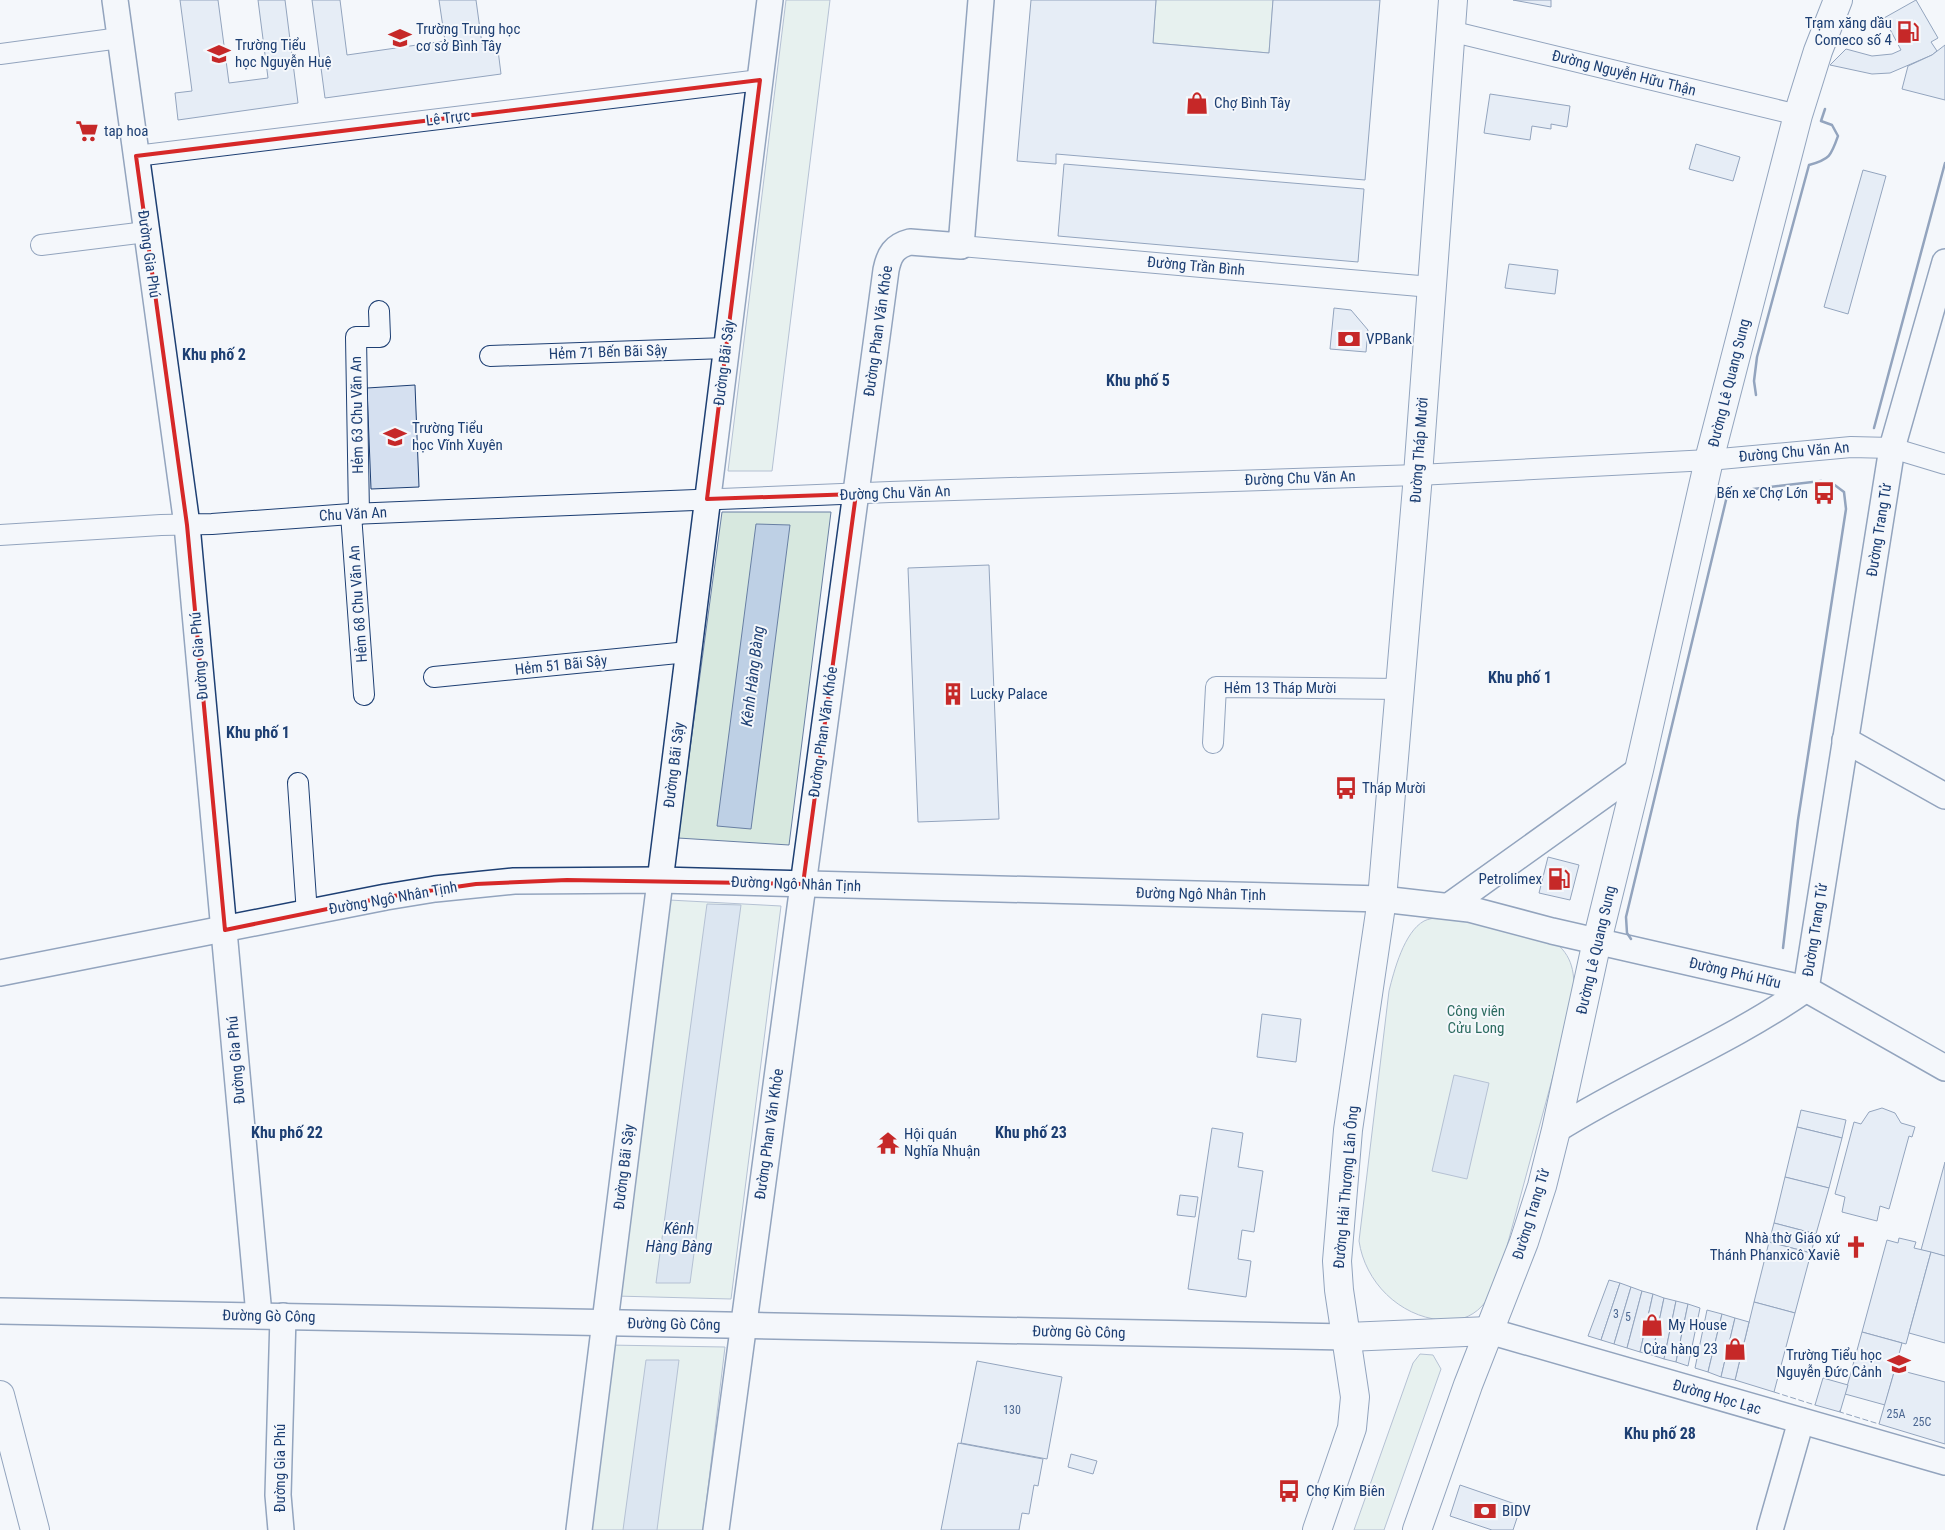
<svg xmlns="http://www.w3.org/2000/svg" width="1945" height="1530" viewBox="0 0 1945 1530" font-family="'Roboto Condensed',sans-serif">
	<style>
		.green { fill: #d7e8df; stroke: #687fa3 }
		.water { fill: #bed0e5; stroke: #687fa3 }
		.building { fill: #d5e0f0; stroke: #1d3f73 }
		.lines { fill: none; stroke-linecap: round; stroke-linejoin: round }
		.minor-casing { stroke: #1d3f73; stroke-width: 22 }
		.tertiary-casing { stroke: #1d3f73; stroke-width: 28 }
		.secondary-casing { stroke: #1d3f73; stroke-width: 30 }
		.primary-casing { stroke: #1d3f73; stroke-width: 30 }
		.minor { stroke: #f4f7fb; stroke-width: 20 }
		.tertiary { stroke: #f4f7fb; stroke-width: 25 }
		.secondary { stroke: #f4f7fb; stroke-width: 28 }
		.primary { stroke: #f4f7fb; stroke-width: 28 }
		.fence { stroke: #1d3f73; stroke-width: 1; stroke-dasharray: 6 2.5; stroke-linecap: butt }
		.wall { stroke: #1d3f73; stroke-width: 2.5 }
		.marked { fill: none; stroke: #d62828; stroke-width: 4; stroke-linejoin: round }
		.labels { text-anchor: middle; stroke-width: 4; stroke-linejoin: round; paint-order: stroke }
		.number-label { font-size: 12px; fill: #4b6792 }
		.poi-label { font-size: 15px; fill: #1d3f73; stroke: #f4f7fb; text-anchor: start }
		.street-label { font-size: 15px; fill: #1d3f73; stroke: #f4f7fb }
		.park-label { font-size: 15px; fill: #2c6c60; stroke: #f4f7fb }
		.neighbourhood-label { font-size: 16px; font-weight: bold; fill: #1d3f73; stroke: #f4f7fb }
		.water-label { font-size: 16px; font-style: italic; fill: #1d3f73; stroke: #f4f7fb }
	</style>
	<rect width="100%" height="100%" fill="#f4f7fb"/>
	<!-- green -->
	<g class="green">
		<polygon points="786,0 830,0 772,471 728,471"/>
		<polygon points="1156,0 1273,0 1269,53 1153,43"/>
		<polygon points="722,512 831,512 789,845 678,838"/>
		<polygon points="669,900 781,906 731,1299 615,1296"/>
		<path d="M1455 916 1556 943C1575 959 1575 978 1573 1002L1500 1272C1495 1285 1491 1296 1482 1306 1471 1318 1456 1322 1441 1320 1399 1316 1365 1282 1359 1241L1389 991C1394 971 1404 932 1424 921 1432 917 1446 917 1455 916Z"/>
		<polygon points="608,1345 725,1347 703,1530 585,1530"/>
		<polygon points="1420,1354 1433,1355 1441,1369 1384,1530 1354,1530 1413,1363"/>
	</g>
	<!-- water -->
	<g class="water">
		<polygon points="756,524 790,525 751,829 717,826"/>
		<polygon points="707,904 741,905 690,1283 656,1283"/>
		<polygon points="1454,1075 1489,1083 1467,1179 1432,1171"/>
		<polygon points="646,1360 679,1360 657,1530 623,1530"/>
	</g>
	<!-- building -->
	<g class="building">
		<polygon points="180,0 218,0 229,83 268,78 258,0 285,0 298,103 178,120 175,93 192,91"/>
		<polygon points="312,0 340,0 347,55 445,41 439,0 476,0 482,44 497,42 501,74 325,98"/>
		<polygon points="1031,0 1156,0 1153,43 1269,53 1273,0 1380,0 1365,180 1056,154 1056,164 1017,161"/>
		<polygon points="1513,0 1551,0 1551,7"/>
		<polygon points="1916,0 1938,38 1931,42 1937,51 1932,55 1890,73 1872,74 1830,65 1846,49 1872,56 1892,54 1901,50 1884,18"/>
		<polygon points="1945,45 1945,100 1902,89 1908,66 1932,55"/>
		<polygon points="1490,94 1570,106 1567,127 1551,124 1551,129 1532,126 1530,140 1484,133"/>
		<polygon points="1696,144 1740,157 1733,181 1689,169"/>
		<polygon points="1064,164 1364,189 1358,262 1058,236"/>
		<polygon points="1863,170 1886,176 1848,314 1824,307"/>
		<polygon points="1509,264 1558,270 1555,294 1505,288"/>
		<polygon points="1334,308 1351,310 1368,330 1366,352 1330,349"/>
		<polygon points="415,385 419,487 371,489 367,388"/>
		<polygon points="989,565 999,819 918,822 908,568"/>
		<polygon points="1548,857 1579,865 1570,900 1539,893"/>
		<polygon points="1262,1014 1301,1019 1296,1062 1257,1057"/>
		<polygon points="1882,1108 1895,1113 1901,1123 1915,1127 1912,1137 1909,1136 1889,1209 1880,1206 1877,1221 1842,1212 1845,1197 1835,1194 1854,1122 1861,1124 1869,1112"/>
		<polygon points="1801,1110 1846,1120 1842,1138 1797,1127"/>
		<polygon points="1797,1127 1842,1138 1829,1188 1785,1177"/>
		<polygon points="1212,1128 1243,1133 1238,1167 1263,1171 1254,1232 1242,1230 1238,1259 1251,1261 1246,1297 1188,1289"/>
		<polygon points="1945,1162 1945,1256 1921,1250"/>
		<polygon points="1785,1177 1829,1188 1816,1234 1774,1223"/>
		<polygon points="1180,1195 1198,1197 1195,1217 1177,1215"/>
		<polygon points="1774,1223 1816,1234 1811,1253 1769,1242"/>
		<polygon points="1899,1238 1916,1242 1914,1248 1931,1252 1906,1344 1862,1332 1887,1240 1898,1243"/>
		<polygon points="1769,1242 1811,1253 1795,1313 1754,1302"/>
		<polygon points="1931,1252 1945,1256 1945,1343 1909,1333"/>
		<polygon points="1609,1280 1620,1283 1601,1340 1588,1336"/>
		<polygon points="1620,1283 1631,1287 1614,1344 1601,1340"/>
		<polygon points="1631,1287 1642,1291 1627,1348 1614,1344"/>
		<polygon points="1642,1291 1653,1294 1640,1352 1627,1348"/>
		<polygon points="1653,1294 1664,1298 1652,1355 1640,1352"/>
		<polygon points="1664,1298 1676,1301 1664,1359 1652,1355"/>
		<polygon points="1676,1301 1688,1304 1676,1362 1664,1359"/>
		<polygon points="1754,1302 1795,1313 1774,1392 1735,1380"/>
		<polygon points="1688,1304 1700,1308 1688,1366 1676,1362"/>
		<polygon points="1707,1310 1722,1314 1708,1372 1695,1368"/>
		<polygon points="1722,1314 1735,1318 1721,1377 1708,1372"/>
		<polygon points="1735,1318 1749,1322 1735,1380 1721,1377"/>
		<polygon points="1862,1332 1902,1343 1885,1405 1845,1394"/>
		<polygon points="977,1361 1062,1377 1047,1459 961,1443"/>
		<polygon points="1895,1369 1945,1382 1945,1444 1879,1424"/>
		<polygon points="1823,1378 1848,1385 1840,1412 1815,1405"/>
		<polygon points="958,1443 1043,1459 1038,1486 1034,1485 1029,1514 1022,1513 1019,1530 941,1530"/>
		<polygon points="1071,1454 1097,1461 1093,1474 1068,1467"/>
		<polygon points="1460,1485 1521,1506 1513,1530 1492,1530 1450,1516"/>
	</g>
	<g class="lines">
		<defs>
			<g id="minor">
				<polyline points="1450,31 1798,115"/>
				<polyline points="0,54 120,38"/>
				<polyline points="136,156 760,80"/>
				<polyline points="41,245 146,232"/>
				<polyline points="961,246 1431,287"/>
				<polyline points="490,356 726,348"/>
				<polyline points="351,514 364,695"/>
				<polyline points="359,514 356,337 380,337 379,311"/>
				<polyline points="0,535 161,525 212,524 351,514 890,492 1418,475 1709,460 1851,447 1892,448 1945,464"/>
				<polyline points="434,677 688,652"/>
				<polyline points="1213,743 1216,687 1400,689"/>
				<polyline points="298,783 307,914"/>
			</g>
			<g id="tertiary">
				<polyline points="115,0 187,525 259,1315"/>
				<polyline points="1845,740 1945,796"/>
				<polyline points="1449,906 1639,770"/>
				<polyline points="0,973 386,897 435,889 514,881 660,880 1382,899 1469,909 1552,931 1806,989 1945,1068"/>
				<path d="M1556 1130C1637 1079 1728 1044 1806 989L1892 448 1945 262"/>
				<polyline points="0,1311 1347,1337"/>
				<polyline points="1489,1331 1945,1462"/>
				<polyline points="281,1530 278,1495 283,1316"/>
				<polyline points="579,1530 770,0"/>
				<path d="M716 1530 886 270C889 255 894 246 910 242L961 246 981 0"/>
				<polyline points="1770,1530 1801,1421"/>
			</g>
			<g id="secondary">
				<polyline points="1347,1337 1489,1331"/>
				<polyline points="1317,1530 1352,1428 1355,1397 1339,1290 1337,1261 1348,1130 1382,899 1418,475 1453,0"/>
				<polyline points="1417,1530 1468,1385 1524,1242 1542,1186 1556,1130 1597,941 1639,770 1709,460 1798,115 1818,51 1838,0"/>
			</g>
			<polyline id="primary" points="0,1395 35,1530"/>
		</defs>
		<!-- minor casing -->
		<use href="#minor" class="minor-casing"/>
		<!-- tertiary casing -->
		<use href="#tertiary" class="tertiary-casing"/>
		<!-- secondary casing -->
		<use href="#secondary" class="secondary-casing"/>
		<!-- primary casing -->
		<use href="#primary" class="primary-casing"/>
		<!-- minor -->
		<use href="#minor" class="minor"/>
		<!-- tertiary -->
		<use href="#tertiary" class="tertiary"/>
		<!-- secondary -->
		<use href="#secondary" class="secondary"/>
		<!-- primary -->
		<use href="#primary" class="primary"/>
		<!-- fence -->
		<g class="fence">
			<polyline points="1774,1392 1815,1405"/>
			<polyline points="1840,1410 1840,1412 1879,1424"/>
		</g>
		<!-- wall -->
		<g class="wall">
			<path d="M1756 395 1754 381 1757 357 1809 165C1830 159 1831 156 1838 136L1832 125 1821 121 1825 109"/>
			<polyline points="1874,428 1945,163"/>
			<polyline points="1753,489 1821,481 1832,483 1844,492 1846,509 1798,820 1783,948"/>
			<polyline points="1631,939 1627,933 1626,917 1727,496"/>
		</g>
	</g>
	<!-- marked area -->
	<path d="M0 0H1945V1530H0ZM760 80 707 499 856 494 803 884 567 880 476 884 386 897 225 930 187 525 136 156Z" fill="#f4f7fb" fill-opacity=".55" fill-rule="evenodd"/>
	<path class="marked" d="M760 80 707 499 856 494 803 884 567 880 476 884 386 897 225 930 187 525 136 156Z"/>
	<!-- icons -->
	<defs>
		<symbol id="fuel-bare" viewBox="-9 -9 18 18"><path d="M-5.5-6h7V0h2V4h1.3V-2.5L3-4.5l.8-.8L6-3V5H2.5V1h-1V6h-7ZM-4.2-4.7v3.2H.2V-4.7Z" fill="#c62828" stroke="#f4f7fb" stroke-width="2.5" paint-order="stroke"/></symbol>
		<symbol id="school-bare" viewBox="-9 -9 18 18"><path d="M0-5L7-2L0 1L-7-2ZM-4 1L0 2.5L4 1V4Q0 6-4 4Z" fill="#c62828" stroke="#f4f7fb" stroke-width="2.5" paint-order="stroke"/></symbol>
		<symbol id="shop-bare" viewBox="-9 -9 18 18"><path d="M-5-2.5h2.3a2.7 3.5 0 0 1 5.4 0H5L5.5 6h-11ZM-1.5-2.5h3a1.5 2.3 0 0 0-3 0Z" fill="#c62828" stroke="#f4f7fb" stroke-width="2.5" paint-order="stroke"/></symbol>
		<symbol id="supermarket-bare" viewBox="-9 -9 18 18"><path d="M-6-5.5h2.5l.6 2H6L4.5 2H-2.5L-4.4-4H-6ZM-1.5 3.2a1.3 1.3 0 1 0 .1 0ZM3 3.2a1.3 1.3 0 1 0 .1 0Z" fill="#c62828" stroke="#f4f7fb" stroke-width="2.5" paint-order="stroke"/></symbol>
		<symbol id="bank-bare" viewBox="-9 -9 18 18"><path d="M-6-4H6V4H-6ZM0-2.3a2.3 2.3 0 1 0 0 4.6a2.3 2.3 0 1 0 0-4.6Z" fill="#c62828" stroke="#f4f7fb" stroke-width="2.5" paint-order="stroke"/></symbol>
		<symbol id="bus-bare" viewBox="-9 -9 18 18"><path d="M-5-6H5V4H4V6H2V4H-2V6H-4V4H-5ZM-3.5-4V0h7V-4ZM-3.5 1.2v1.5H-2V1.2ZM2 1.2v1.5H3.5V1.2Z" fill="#c62828" stroke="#f4f7fb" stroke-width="2.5" paint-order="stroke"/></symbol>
		<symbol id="building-bare" viewBox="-9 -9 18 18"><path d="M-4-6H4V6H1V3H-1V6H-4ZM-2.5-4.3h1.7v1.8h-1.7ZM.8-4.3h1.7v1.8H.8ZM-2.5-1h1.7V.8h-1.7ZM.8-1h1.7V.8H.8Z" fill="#c62828" stroke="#f4f7fb" stroke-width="2.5" paint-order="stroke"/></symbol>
		<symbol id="temple-bare" viewBox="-9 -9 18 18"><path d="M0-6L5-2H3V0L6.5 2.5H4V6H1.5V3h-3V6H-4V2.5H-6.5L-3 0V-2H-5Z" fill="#c62828" stroke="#f4f7fb" stroke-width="2.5" paint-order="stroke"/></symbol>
		<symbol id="church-bare" viewBox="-9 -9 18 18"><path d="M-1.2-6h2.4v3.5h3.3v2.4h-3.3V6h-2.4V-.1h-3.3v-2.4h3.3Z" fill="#c62828" stroke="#f4f7fb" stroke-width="2.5" paint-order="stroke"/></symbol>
	</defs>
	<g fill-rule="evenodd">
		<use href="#fuel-bare" x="1892" y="16" width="32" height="32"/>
		<use href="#school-bare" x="384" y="22" width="32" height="32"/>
		<use href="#school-bare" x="203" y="38" width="32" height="32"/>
		<use href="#shop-bare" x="1181" y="87" width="32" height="32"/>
		<use href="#supermarket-bare" x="71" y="115" width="32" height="32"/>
		<use href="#bank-bare" x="1333" y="323" width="32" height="32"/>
		<use href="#school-bare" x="379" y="421" width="32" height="32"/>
		<use href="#bus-bare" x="1808" y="477" width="32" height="32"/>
		<use href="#building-bare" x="937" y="678" width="32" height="32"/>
		<use href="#bus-bare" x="1330" y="772" width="32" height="32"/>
		<use href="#fuel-bare" x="1543" y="863" width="32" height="32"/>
		<use href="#temple-bare" x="872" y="1127" width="32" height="32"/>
		<use href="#church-bare" x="1840" y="1231" width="32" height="32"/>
		<use href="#shop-bare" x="1636" y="1309" width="32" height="32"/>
		<use href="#shop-bare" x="1719" y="1333" width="32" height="32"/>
		<use href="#school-bare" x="1883" y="1348" width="32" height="32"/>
		<use href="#bus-bare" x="1273" y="1475" width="32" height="32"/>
		<use href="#bank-bare" x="1469" y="1495" width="32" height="32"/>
	</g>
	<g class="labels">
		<!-- number labels -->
		<g class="number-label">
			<text x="1616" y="1318">3</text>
			<text x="1628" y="1321">5</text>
			<text x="1012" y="1414">130</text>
			<text x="1896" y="1418">25A</text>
			<text x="1922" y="1426">25C</text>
		</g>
		<!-- poi labels -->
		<g class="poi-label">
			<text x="1892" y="28" text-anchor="end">Trạm xăng dầu<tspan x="1892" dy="17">Comeco số 4</tspan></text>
			<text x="416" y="34">Trường Trung học<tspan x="416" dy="17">cơ sở Bình Tây</tspan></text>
			<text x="235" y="50">Trường Tiểu<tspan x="235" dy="17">học Nguyễn Huệ</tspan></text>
			<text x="1214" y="108">Chợ Bình Tây</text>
			<text x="104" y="136">tap hoa</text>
			<text x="1366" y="344">VPBank</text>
			<text x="412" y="433">Trường Tiểu<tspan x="412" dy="17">học Vĩnh Xuyên</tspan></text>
			<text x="1808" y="498" text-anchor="end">Bến xe Chợ Lớn</text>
			<text x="970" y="699">Lucky Palace</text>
			<text x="1362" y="793">Tháp Mười</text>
			<text x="1542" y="884" text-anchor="end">Petrolimex</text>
			<text x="904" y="1139">Hội quán<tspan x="904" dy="17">Nghĩa Nhuận</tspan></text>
			<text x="1840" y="1243" text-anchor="end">Nhà thờ Giáo xứ<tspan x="1840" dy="17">Thánh Phanxicô Xaviê</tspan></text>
			<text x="1668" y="1330">My House</text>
			<text x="1718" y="1354" text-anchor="end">Cửa hàng 23</text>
			<text x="1882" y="1360" text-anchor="end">Trường Tiểu học<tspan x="1882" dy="17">Nguyễn Đức Cảnh</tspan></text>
			<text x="1306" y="1496">Chợ Kim Biên</text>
			<text x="1502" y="1516">BIDV</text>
		</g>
		<!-- street labels -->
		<g class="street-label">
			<text transform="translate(1624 73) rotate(14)" y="5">Đường Nguyễn Hữu Thận</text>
			<text transform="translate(448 118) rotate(-7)" y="5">Lê Trực</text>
			<text transform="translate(149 254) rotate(82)" y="5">Đường Gia Phú</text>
			<text transform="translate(1196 266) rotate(5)" y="5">Đường Trần Bình</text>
			<text transform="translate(878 331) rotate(-82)" y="5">Đường Phan Văn Khỏe</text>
			<text transform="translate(608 352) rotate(-2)" y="5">Hẻm 71 Bến Bãi Sậy</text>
			<text transform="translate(724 363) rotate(-83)" y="5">Đường Bãi Sậy</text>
			<text transform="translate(1729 383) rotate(-76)" y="5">Đường Lê Quang Sung</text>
			<text transform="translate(357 415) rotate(-91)" y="5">Hẻm 63 Chu Văn An</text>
			<text transform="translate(1419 450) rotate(-86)" y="5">Đường Tháp Mười</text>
			<text transform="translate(1794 452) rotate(-5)" y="5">Đường Chu Văn An</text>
			<text transform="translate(1300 478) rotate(-2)" y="5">Đường Chu Văn An</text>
			<text transform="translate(895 493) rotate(-2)" y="5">Đường Chu Văn An</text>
			<text transform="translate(353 514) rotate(-3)" y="5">Chu Văn An</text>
			<text transform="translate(1879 530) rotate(-81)" y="5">Đường Trang Tử</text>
			<text transform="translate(358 604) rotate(-94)" y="5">Hẻm 68 Chu Văn An</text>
			<text transform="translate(199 656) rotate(-95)" y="5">Đường Gia Phú</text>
			<text transform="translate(561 665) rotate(-6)" y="5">Hẻm 51 Bãi Sậy</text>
			<text x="1280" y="693">Hẻm 13 Tháp Mười</text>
			<text transform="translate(823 732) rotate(-82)" y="5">Đường Phan Văn Khỏe</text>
			<text transform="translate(674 765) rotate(-83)" y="5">Đường Bãi Sậy</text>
			<text transform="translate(796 884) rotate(2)" y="5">Đường Ngô Nhân Tịnh</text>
			<text transform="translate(1201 894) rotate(1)" y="5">Đường Ngô Nhân Tịnh</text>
			<text transform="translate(393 898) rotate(-10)" y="5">Đường Ngô Nhân Tịnh</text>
			<text transform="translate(1815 930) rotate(-81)" y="5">Đường Trang Tử</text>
			<text transform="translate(1596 950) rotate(-77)" y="5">Đường Lê Quang Sung</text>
			<text transform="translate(1735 973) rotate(13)" y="5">Đường Phú Hữu</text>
			<text transform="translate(236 1060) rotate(-95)" y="5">Đường Gia Phú</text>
			<text transform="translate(769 1134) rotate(-82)" y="5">Đường Phan Văn Khỏe</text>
			<text transform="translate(624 1167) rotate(-83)" y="5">Đường Bãi Sậy</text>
			<text transform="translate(1346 1187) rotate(-85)" y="5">Đường Hải Thượng Lãn Ông</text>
			<text transform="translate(1531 1214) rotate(-73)" y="5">Đường Trang Tử</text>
			<text transform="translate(269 1316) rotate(1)" y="5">Đường Gò Công</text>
			<text transform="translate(674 1324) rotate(1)" y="5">Đường Gò Công</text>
			<text transform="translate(1079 1332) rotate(1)" y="5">Đường Gò Công</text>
			<text transform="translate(1717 1397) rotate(16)" y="5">Đường Học Lạc</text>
			<text transform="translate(280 1468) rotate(-90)" y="5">Đường Gia Phú</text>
		</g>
		<!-- park labels -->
		<g class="park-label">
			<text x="1476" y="1016">Công viên<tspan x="1476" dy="17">Cửu Long</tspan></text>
		</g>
		<!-- neighbourhood labels -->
		<g class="neighbourhood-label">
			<text x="214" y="360">Khu phố 2</text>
			<text x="1138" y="386">Khu phố 5</text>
			<text x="1520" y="683">Khu phố 1</text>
			<text x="258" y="738">Khu phố 1</text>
			<text x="287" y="1138">Khu phố 22</text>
			<text x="1031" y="1138">Khu phố 23</text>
			<text x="1660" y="1439">Khu phố 28</text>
		</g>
		<!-- water labels -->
		<g class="water-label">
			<text transform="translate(752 676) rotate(-83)" y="6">Kênh Hàng Bàng</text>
			<text x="679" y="1234">Kênh<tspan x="679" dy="18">Hàng Bàng</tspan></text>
		</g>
	</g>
</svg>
